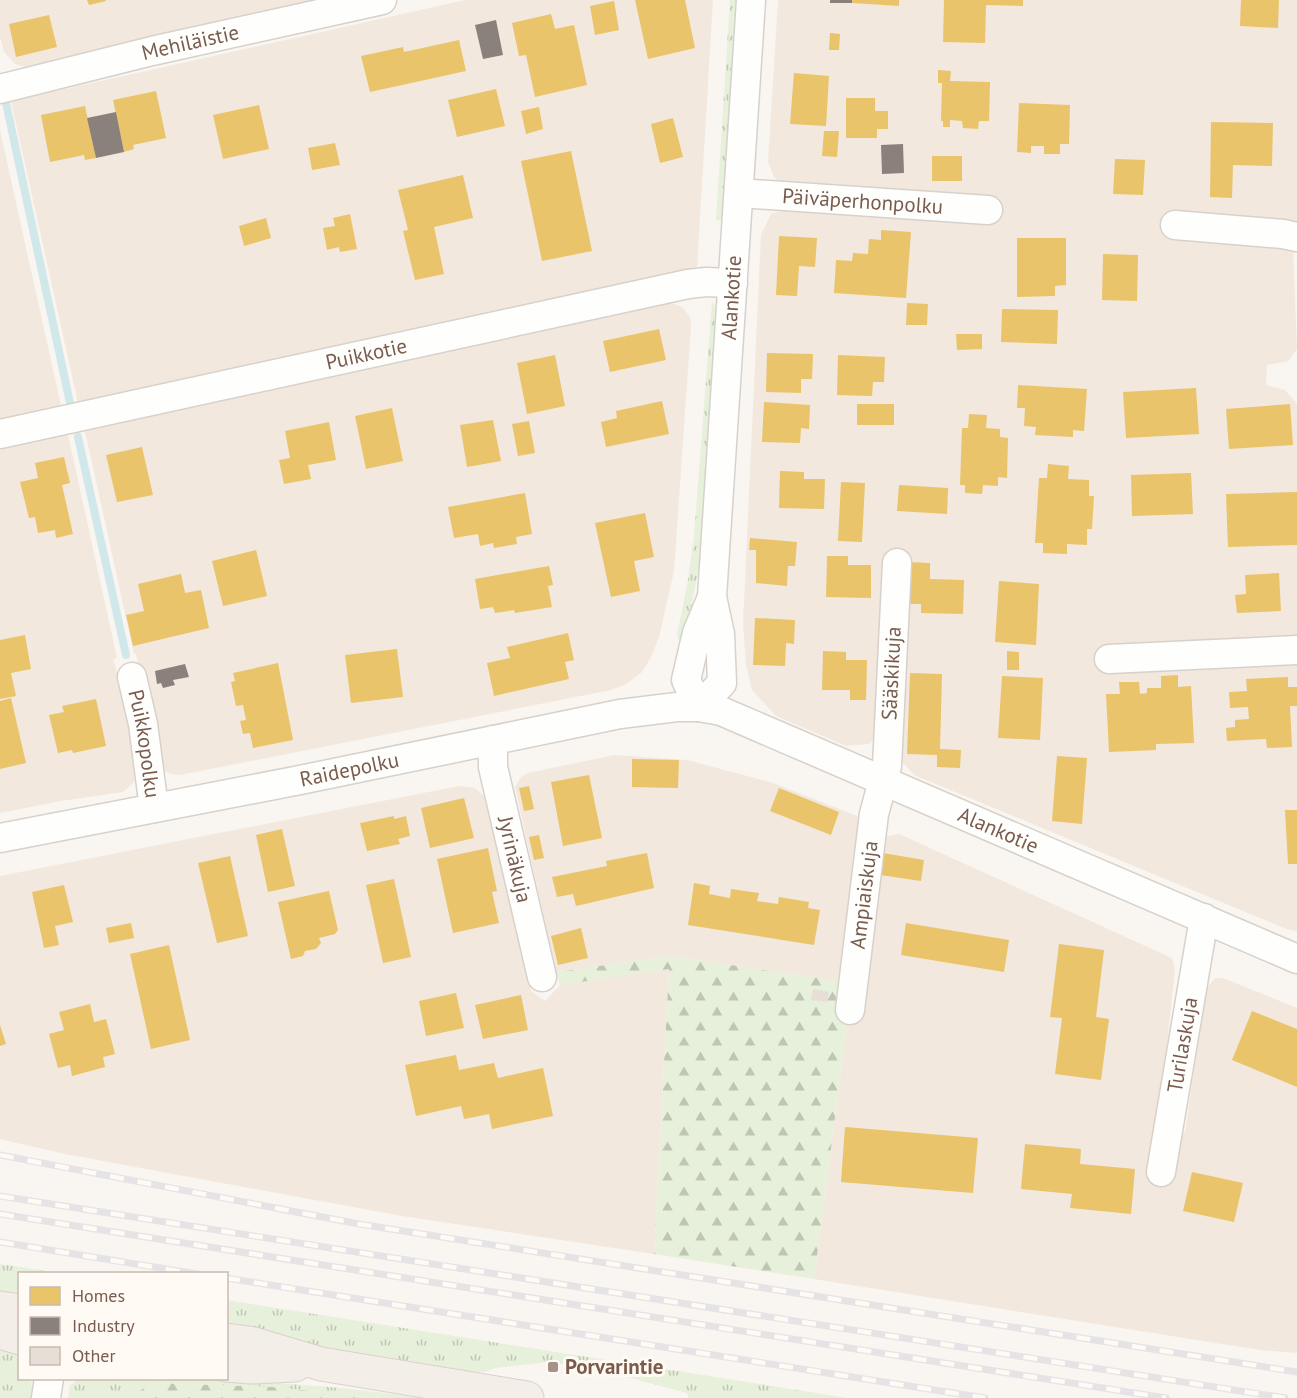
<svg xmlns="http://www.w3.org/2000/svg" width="1297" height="1398" viewBox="0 0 1297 1398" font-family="'PT Sans',sans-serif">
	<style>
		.residential { fill: #f2e8de }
		.grass { fill: url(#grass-tufts) }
		.forest { fill: url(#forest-firs) }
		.homes { fill: #e9c46a }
		.industry { fill: #8a817c }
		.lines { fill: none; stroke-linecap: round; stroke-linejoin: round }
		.stream { stroke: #d0e8ea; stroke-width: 8 }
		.building { fill: #e6ded7 }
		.minor-casing { stroke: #d7d1cb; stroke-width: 31 }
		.major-casing { stroke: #dad1cc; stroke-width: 35 }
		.minor { stroke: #fefefd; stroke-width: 28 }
		.major { stroke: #f3eee8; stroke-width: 33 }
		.rail-casing { stroke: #e6e3e7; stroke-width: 7 }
		.rail { stroke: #fffaf3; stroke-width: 4.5; stroke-dasharray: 14; stroke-linecap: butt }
		.poi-dot { fill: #a69286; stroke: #fffaf3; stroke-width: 2 }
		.labels { text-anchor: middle; stroke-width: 6; stroke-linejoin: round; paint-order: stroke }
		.street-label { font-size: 21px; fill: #7a5c4d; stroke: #fffaf3 }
		.poi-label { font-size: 21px; font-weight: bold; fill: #7a5c4d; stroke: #fffaf3; text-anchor: start }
	</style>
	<defs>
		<pattern id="grass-tufts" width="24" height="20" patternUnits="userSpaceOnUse" patternTransform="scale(1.5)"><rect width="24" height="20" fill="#e7f0db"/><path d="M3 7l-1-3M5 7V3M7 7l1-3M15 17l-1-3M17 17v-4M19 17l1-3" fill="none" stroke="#c0c6b4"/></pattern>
		<pattern id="forest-firs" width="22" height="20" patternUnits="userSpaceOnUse" patternTransform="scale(1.5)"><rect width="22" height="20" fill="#e7f0db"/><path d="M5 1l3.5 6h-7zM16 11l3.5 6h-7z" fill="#c0c6b4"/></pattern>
	</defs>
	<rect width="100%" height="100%" fill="#f9f5f0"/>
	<!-- residential -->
	<g class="residential">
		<polygon points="0,0 328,0 26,67 15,64 4,52 0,37"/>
		<polygon points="465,0 713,0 697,267 78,403 11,101"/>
		<polygon points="778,0 1297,0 1297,227 1293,248 1297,349 1288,361 1267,365 1266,385 1285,390 1297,404 1297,931 1289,930 914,775 899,758 882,731 869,744 846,746 776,716 752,690 746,665 743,623 761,235 771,214 785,210 784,186 774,177 768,162"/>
		<polygon points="0,130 61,406 0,420"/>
		<polygon points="666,304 675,304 682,307 690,317 691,326 674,571 659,637 650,659 642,672 626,684 611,690 180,775 172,774 165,771 160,762 136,654 134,654 85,431"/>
		<polygon points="68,435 117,658 113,659 125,700 137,771 133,783 123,792 61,801 0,813 0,450"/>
		<polygon points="614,755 687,760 773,783 860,817 838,981 670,956 556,972 515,787 521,777 528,773"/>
		<polygon points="459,786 475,788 482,794 487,801 531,991 545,1001 560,985 669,968 654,1254 402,1216 65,1154 0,1139 0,876"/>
		<polygon points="899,834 1172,958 1175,969 1158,1126 1171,1144 1185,1132 1206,989 1215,978 1223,978 1297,1008 1297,1353 1260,1350 814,1279 847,1025 865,1011 884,837"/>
	</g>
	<!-- grass -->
	<g class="grass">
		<polygon points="730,0 739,0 724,221 716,220"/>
		<polygon points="712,302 717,310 700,562 684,643 678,639 677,635 687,586 694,537"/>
		<polygon points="0,1264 60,1273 20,1274 19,1303 0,1300"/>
		<polygon points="226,1300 848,1398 689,1398 687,1393 612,1373 548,1362 495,1368 485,1372 457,1371 227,1335"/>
		<polygon points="0,1346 19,1355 20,1378 31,1379 32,1389 31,1398 0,1398"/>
		<path d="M79 1378C193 1378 307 1381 420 1398H382L272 1387 152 1383 129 1398H68L70 1386Z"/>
	</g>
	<!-- forest -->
	<g class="forest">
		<polygon points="670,956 838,981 836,1008 847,1025 814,1279 654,1254 669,969 560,985 556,972"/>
		<polygon points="152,1383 272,1387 382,1398 129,1398"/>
	</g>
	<!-- homes -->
	<g class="homes">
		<polygon points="87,0 106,0 106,1 89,5"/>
		<polygon points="635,0 685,0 695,48 648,59"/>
		<polygon points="852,0 899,0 899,6 852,3"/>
		<polygon points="944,0 1023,0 1023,6 986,5 985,43 943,42"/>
		<polygon points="1241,0 1279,0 1278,28 1240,26"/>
		<polygon points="614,1 619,30 595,35 590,6"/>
		<polygon points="551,14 555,29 574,25 587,85 535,97 526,55 519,56 512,23"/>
		<polygon points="49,15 57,47 16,57 9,24"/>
		<polygon points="830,33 840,34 839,50 829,50"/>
		<polygon points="459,40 466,71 370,92 361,56 403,47 404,52"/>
		<polygon points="938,70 951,71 950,81 990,82 989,121 979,121 978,129 963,128 962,121 950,120 950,127 943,127 943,121 941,121 942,83 938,83"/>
		<polygon points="794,73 829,76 826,126 790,124"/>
		<polygon points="496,89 505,126 457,137 448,100"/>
		<polygon points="156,91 166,138 133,145 134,149 124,152 113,100"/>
		<polygon points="846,98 875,98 875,111 888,111 888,129 877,129 877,138 846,138"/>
		<polygon points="1019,103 1070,105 1069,144 1060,144 1060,154 1044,154 1044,146 1031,146 1031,153 1017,152"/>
		<polygon points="259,105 269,149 223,159 213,115"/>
		<polygon points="85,106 96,158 85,160 84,155 50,162 41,115"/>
		<polygon points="539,107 543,129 526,134 521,111"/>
		<polygon points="673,118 683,157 660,163 651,124"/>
		<polygon points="1211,122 1273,123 1272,166 1233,165 1232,198 1210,197"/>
		<polygon points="824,131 839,131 837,157 822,156"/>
		<polygon points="335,143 340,165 312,170 308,148"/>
		<polygon points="571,151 592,251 542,261 521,161"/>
		<rect x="932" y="156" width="30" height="25"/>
		<polygon points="1115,159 1145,160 1143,195 1113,194"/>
		<polygon points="463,175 473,218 434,227 444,274 415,280 403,231 408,230 398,190"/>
		<polygon points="350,214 357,249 340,252 339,247 327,250 323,228 335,226 333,218"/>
		<polygon points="266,218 271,238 244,246 239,226"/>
		<polygon points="881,230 911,232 906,298 834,293 836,260 852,261 853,253 868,254 869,239 881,240"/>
		<polygon points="779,236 817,238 815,267 799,266 797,296 776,295"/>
		<polygon points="1017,238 1066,238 1066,285 1055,286 1055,296 1017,297"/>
		<polygon points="1103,254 1138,255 1137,301 1102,300"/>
		<polygon points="907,303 928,304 927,325 906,325"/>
		<polygon points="1002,309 1058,310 1057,344 1001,342"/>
		<polygon points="659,329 666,360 610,372 603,341"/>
		<polygon points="956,334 982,334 982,349 957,350"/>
		<polygon points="767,353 813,354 812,379 801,379 801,393 766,392"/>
		<polygon points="555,355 565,406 527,414 517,363"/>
		<polygon points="838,355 885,357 884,382 873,382 872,396 837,395"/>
		<polygon points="1018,385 1087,389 1084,431 1073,430 1073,437 1035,435 1036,427 1024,426 1025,408 1017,408"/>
		<polygon points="1196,388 1199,434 1126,438 1123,392"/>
		<polygon points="662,401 669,434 606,447 601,422 617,418 616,411"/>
		<polygon points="764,402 810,405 809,429 801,428 800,443 762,442"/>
		<rect x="857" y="404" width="37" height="21"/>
		<polygon points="1290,404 1293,445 1229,449 1226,409"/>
		<polygon points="392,408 403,461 366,469 355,416"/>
		<polygon points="969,414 987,415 986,428 1000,429 1000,437 1008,438 1007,478 998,477 998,486 983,485 982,494 965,493 965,485 960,485 962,428 968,428"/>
		<polygon points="493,420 501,461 467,467 460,425"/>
		<polygon points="529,421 535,453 518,456 512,424"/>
		<polygon points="329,422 336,460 308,465 311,479 284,484 279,460 290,458 285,431"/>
		<polygon points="142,447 153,495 117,502 106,455"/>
		<polygon points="64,457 70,483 62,485 73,534 56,538 55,530 38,533 35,517 29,518 20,482 38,478 35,463"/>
		<polygon points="1048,464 1069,466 1068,479 1089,480 1089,496 1094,496 1092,529 1087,529 1087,545 1067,544 1067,554 1043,553 1043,543 1035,543 1039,478 1047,478"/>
		<polygon points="780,471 804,472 804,479 825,479 824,509 779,508"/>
		<polygon points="1191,473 1193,514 1132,516 1131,475"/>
		<polygon points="841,482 865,483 862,542 838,541"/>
		<polygon points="899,485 948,488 947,514 897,511"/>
		<polygon points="1297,492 1297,545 1228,547 1226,494"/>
		<polygon points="525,493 532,534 516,537 517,544 494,548 493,543 480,546 478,534 454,538 448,507"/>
		<polygon points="645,513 654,557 634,561 640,591 611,597 595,523"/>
		<polygon points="750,538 797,542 795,566 788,566 787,586 756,583 756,550 749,550"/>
		<polygon points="256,550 267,596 223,606 212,561"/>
		<polygon points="827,556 848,556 848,565 871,565 871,598 826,597"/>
		<polygon points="907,562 930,563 930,579 964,580 963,614 921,613 921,604 907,604"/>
		<polygon points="549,566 553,585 548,586 552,607 515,613 514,610 495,613 493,607 480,609 475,579"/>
		<polygon points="1279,573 1281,611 1237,613 1235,595 1246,594 1245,575"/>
		<polygon points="181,574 185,593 201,590 209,628 133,646 126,615 144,611 138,584"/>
		<polygon points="999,581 1039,584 1036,645 995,642"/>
		<polygon points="755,618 795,620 794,644 786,643 785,666 753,665"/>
		<polygon points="568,633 574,660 565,662 569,679 494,696 487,663 510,658 507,647"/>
		<polygon points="25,635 31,669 11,673 16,696 0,699 0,640"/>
		<polygon points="397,649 403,697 351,703 345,655"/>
		<polygon points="823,651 846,652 846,660 867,660 866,700 850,700 850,690 822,690"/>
		<polygon points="1007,651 1019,652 1019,670 1007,670"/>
		<polygon points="278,663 293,740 253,748 250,733 243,734 240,721 246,720 243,705 236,706 231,682 235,681 233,673"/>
		<polygon points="910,673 942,674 940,749 961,750 960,768 937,767 937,755 907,754"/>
		<polygon points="1178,675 1178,687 1191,686 1194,743 1156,744 1156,750 1109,752 1106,694 1120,694 1119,682 1139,682 1140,694 1147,693 1147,688 1161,688 1161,676"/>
		<polygon points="1002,676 1043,678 1040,740 998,738"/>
		<polygon points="1288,677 1288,687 1297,687 1297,706 1290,706 1292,747 1267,748 1266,739 1227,741 1226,728 1235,727 1235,720 1249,719 1248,707 1230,708 1229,692 1247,691 1246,679"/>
		<polygon points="11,698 26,763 0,769 0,701"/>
		<polygon points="96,699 106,746 73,753 72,750 58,753 49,715 64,712 62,706"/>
		<polygon points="1057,756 1087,758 1082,824 1052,821"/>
		<polygon points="632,759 679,760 678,788 632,787"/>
		<polygon points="589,775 602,838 563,846 551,782"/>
		<polygon points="529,786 534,809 524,811 519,788"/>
		<polygon points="779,788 839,812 831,835 770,811"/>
		<polygon points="464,798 474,838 430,848 421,808"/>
		<polygon points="1285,810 1297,810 1297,864 1288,864"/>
		<polygon points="394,816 394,819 406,816 410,836 398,839 400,844 367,851 360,823"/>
		<polygon points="282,829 295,886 268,892 256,835"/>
		<polygon points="539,835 544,858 534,860 529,837"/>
		<polygon points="488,848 497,891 492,892 499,923 453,933 437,859"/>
		<polygon points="647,853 654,888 576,906 573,894 557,897 552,877 607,866 606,861"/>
		<polygon points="883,853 924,860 921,881 880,875"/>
		<polygon points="230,856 248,936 217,943 198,863"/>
		<polygon points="394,879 411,957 383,963 366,885"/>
		<polygon points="694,883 710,886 709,894 730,898 731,889 759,893 757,901 778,904 779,897 809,902 808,908 820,910 814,945 688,925"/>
		<polygon points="64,885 73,922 55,926 59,945 44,948 32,892"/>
		<polygon points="329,891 338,930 335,934 319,938 321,943 316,949 305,951 303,956 291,959 278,902"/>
		<polygon points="131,923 134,938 109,943 106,928"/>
		<polygon points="906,923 1009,940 1004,972 901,955"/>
		<polygon points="581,928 588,958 558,965 551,936"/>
		<polygon points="1059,944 1104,950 1096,1017 1109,1019 1101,1080 1055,1074 1062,1018 1050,1017"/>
		<polygon points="169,945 190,1040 151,1049 130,954"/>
		<polygon points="456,993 464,1028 426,1036 419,1001"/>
		<polygon points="521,995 528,1030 483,1039 475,1005"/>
		<polygon points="90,1004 94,1022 106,1019 115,1054 103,1057 105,1067 72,1076 70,1065 58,1068 49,1034 64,1030 59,1012"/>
		<polygon points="1252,1011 1297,1029 1297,1087 1232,1060"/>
		<polygon points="0,1025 6,1044 0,1046"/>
		<polygon points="456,1055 459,1070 494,1063 498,1078 543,1068 553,1116 492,1129 489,1114 464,1119 461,1106 416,1116 405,1065"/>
		<polygon points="845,1127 978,1138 973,1193 841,1182"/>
		<polygon points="1025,1144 1081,1149 1080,1164 1135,1169 1131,1214 1070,1208 1072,1194 1021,1189"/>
		<polygon points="1192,1172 1243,1183 1234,1222 1183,1211"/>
	</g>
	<!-- industry -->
	<g class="industry">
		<rect x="830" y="0" width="22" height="3"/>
		<polygon points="496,20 503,55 483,59 475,25"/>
		<polygon points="116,112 124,152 96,158 87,118"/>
		<polygon points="903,144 904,173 882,174 881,145"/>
		<polygon points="185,664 189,677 173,680 175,685 163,688 161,683 157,684 155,671"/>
	</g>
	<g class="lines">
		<!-- stream -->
		<g class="stream">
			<polyline points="6,103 70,403"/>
			<polyline points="78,437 126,655"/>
		</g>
	</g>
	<!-- building -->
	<polygon class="building" points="813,989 829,992 827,1002 811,1000"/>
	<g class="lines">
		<defs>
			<g id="minor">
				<path id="s1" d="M0 89 152 51 382 0"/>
				<path id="s2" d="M739 193 988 210"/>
				<polyline points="1175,225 1283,234 1297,237"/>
				<path id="s3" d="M0 434 688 284 706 282 733 283"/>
				<polyline points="1109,659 1297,650"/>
				<path id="s4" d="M132 677 143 724 154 808"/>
				<path id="s5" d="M699 707 722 683 720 634 712 597 751 0"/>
				<polyline points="699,707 686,680 697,633 712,597"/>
				<path id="s6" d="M493 740V767L542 977"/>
				<path id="s7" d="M0 838 300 780 620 714 677 707H699L721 711 1297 959"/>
				<path id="s8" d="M850 1010 874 814 887 766 897 563"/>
				<path id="s9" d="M1161 1172 1204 918"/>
				<polyline points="46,1398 49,1378"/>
			</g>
			<g id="major">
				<polyline points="0,1308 20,1311"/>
				<polyline points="0,1332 20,1338"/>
				<polyline points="226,1340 254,1344 321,1364 527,1398"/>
				<polyline points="226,1365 251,1367 295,1365"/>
			</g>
		</defs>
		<!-- minor casing -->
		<use href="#minor" class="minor-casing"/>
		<!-- major casing -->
		<use href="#major" class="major-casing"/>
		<!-- minor -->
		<use href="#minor" class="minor"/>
		<!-- major -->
		<use href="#major" class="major"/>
		<defs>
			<g id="rail">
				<polyline points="0,1155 359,1224 1297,1372"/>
				<polyline points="0,1196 1285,1398"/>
				<polyline points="0,1214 1166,1398"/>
				<polyline points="0,1242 197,1274"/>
				<polyline points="226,1278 985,1398"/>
			</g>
		</defs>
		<!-- rail casing -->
		<use href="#rail" class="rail-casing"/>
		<!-- rail -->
		<use href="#rail" class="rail"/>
	</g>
	<!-- markers -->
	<rect class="poi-dot" x="547" y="1361" width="12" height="12" rx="3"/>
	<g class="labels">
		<!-- street labels -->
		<g class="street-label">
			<text dy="7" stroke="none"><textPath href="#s1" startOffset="196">Mehiläistie</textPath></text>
			<text dy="7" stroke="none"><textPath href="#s2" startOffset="124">Päiväperhonpolku</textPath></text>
			<text dy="7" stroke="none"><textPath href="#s5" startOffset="420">Alankotie</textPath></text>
			<text dy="7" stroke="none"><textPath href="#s3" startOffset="375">Puikkotie</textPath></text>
			<text dy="7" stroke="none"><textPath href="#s8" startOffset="340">Sääskikuja</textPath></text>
			<text dy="7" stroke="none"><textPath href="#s4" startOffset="68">Puikkopolku</textPath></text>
			<text dy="7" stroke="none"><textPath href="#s7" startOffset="356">Raidepolku</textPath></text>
			<text dy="7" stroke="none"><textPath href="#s7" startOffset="1036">Alankotie</textPath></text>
			<text dy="7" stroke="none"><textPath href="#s6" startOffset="122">Jyrinäkuja</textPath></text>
			<text dy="7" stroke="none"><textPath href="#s8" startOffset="116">Ampiaiskuja</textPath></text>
			<text dy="7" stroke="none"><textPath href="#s9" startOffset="129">Turilaskuja</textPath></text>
		</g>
		<!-- poi labels -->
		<g class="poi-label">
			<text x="565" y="1374">Porvarintie</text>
		</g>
	</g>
	<!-- legend -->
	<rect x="18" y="1272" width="210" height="108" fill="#fffaf3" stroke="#cabbb1" stroke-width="1.5"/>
	<rect x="30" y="1287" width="30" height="18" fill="#e9c46a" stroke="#cabbb1" stroke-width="1.5"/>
	<text x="72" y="1302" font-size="18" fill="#7a5c4d">Homes</text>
	<rect x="30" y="1317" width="30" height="18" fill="#8a817c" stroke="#cabbb1" stroke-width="1.5"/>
	<text x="72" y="1332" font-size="18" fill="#7a5c4d">Industry</text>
	<rect x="30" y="1347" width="30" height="18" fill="#e6ded7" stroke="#cabbb1" stroke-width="1.5"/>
	<text x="72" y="1362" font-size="18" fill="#7a5c4d">Other</text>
</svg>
